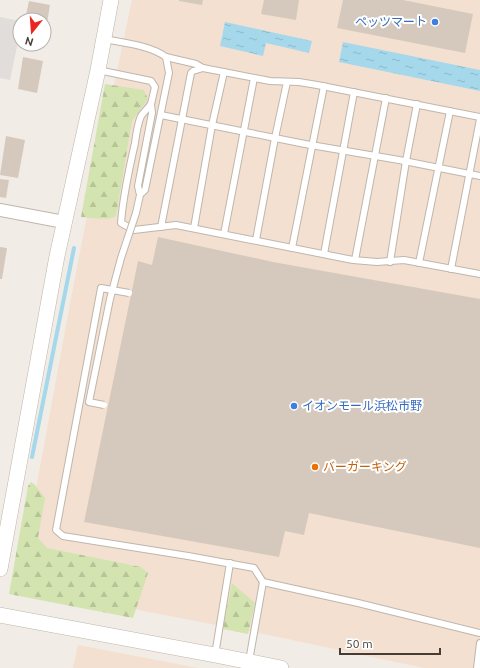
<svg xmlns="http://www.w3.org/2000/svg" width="480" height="668" viewBox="0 0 480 668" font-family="Ubuntu,'Noto Sans JP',sans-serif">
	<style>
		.commercial { fill: #f3e0d1 }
		.forest { fill: url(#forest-firs) }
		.parking { fill: #e0ddda }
		.water { fill: url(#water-ripples) }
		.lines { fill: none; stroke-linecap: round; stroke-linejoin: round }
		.stream { stroke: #a5d8eb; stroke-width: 4 }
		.building { fill: #d5c9be }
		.service-casing { stroke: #bfb6ac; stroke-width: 8 }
		.minor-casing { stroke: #bfb6ac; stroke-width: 14 }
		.tertiary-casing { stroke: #bfb6ac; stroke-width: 16 }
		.service { stroke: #fff; stroke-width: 6 }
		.minor { stroke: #fff; stroke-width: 12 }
		.tertiary { stroke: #fff; stroke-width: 15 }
		.service-bridge-casing { stroke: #bfb6ac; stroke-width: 8; stroke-linecap: butt }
		.service-bridge { stroke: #fff; stroke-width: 6 }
		.shop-dot { fill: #3f7fe0; stroke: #fff; stroke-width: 1.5 }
		.food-dot { fill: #e8710a; stroke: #fff; stroke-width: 1.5 }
		.labels { text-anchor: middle; stroke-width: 4; stroke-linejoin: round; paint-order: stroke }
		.shop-label { font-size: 12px; fill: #366cbe; stroke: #fff; text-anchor: end }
		.food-label { font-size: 12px; fill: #c56008; stroke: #fff; text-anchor: start }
	</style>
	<defs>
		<pattern id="forest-firs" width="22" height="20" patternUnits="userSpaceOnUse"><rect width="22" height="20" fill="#d3e4b0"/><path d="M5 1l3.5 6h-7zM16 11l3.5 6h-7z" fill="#b6c498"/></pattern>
		<pattern id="water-ripples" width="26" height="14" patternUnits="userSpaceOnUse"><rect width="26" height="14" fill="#a5d8eb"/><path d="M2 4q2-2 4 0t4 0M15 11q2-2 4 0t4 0" fill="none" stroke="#8fbaca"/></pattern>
	</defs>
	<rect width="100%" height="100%" fill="#f1ece5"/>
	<!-- commercial -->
	<g class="commercial">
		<polygon points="132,0 480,0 480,668 424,668 264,634 18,587 70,304 95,174"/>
		<polygon points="78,645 198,668 73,668"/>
	</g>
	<!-- forest -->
	<g class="forest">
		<path d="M105 84 144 90 148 99 132 121 116 216C108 221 91 218 81 217Z"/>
		<polygon points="31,482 35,485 45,498 38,538 47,548 141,567 148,573 133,618 9,594 28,486"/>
		<polygon points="232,583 255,603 248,634 223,629"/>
	</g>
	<!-- parking -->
	<polygon class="parking" points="0,17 20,21 20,32 10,80 0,78"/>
	<!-- water -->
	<g class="water">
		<polygon points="225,22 312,41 309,53 266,43 263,56 220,46"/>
		<polygon points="343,42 480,70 480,91 339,62"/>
	</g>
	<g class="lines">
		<!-- stream -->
		<polyline class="stream" points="32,457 74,248"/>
	</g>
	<!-- building -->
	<g class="building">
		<polygon points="179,0 203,0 202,5 179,1"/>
		<polygon points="264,0 299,0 296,20 261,14"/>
		<polygon points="343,0 403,0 473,14 465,53 337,28"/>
		<polygon points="29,1 50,5 45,35 44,35 44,20 25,20"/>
		<polygon points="23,57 43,61 37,93 18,89"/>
		<polygon points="6,136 25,140 18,178 0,175"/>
		<polygon points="0,179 9,180 6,198 0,197"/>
		<polygon points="158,237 273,262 480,299 480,548 309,513 304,535 285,531 279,557 84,522 138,261 152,265"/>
		<polygon points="0,247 7,248 2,279 0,279"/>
	</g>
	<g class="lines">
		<defs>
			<g id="service">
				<polyline points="166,57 196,64 203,68 270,81 299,82 317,85 480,117"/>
				<path d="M98 70 151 81 155 87 151 104 152 113 138 186 140 195 145 190 169 73 166 57C149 45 124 43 104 39"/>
				<path d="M151 104C148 108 144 112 141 116 138 123 136 135 135 143 129 169 123 196 121 223L134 230 176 225 353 260 377 262 404 260 480 274"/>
				<polyline points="161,115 305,144 399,160 480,176"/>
				<polyline points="161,227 191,73 193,71 203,68"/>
				<polyline points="194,228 212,125 224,72"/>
				<polyline points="224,234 254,78"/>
				<polyline points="256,240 275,138 287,82"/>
				<polyline points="292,248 324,86"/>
				<polyline points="324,254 354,92"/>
				<polyline points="355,260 386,98"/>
				<polyline points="390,262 406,161 417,104"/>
				<polyline points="419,263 450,111"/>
				<polyline points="451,269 480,119"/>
				<polyline points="188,556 254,568 263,582 358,603 480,633"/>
				<polyline points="215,655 230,563"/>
				<polyline points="249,661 263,582"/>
				<polyline points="477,668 480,643"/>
			</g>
			<polyline id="minor" points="0,210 64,222"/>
			<g id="tertiary">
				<polyline points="0,569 57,256 98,70 111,0"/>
				<polyline points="0,615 215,655 281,668"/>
			</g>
		</defs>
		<!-- service casing -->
		<use href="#service" class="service-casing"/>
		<!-- minor casing -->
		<use href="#minor" class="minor-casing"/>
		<!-- tertiary casing -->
		<use href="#tertiary" class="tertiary-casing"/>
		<!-- service -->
		<use href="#service" class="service"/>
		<!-- minor -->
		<use href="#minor" class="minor"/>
		<!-- tertiary -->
		<use href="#tertiary" class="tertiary"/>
		<defs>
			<g id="service-bridge">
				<polyline points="129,293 101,288 56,530 63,536 188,556"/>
				<polyline points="104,405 89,402 110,299 121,258 136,213 140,195"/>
			</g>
		</defs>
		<!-- service-bridge casing -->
		<use href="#service-bridge" class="service-bridge-casing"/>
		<!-- service-bridge -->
		<use href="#service-bridge" class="service-bridge"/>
	</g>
	<!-- markers -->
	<g class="shop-dot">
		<circle cx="435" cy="22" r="4"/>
		<circle cx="294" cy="406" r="4"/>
	</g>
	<circle class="food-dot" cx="315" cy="467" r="4"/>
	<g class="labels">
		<!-- shop labels -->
		<g class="shop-label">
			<text x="427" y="26">ペッツマート</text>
			<text x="302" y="410" text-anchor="start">イオンモール浜松市野</text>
		</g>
		<!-- food labels -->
		<g class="food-label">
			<text x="323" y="471">バーガーキング</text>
		</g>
	</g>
	<!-- north arrow -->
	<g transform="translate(32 32) rotate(197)"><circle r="19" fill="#ffffff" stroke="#b4b1ae"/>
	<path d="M0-3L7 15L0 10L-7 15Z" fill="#ec2521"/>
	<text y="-6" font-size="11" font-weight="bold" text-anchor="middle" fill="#443c35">N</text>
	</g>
	<!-- scale -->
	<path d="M340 648v6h100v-6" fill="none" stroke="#443c35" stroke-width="2"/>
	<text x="346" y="648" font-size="12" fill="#443c35" stroke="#ffffff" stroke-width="3" paint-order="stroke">50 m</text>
</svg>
